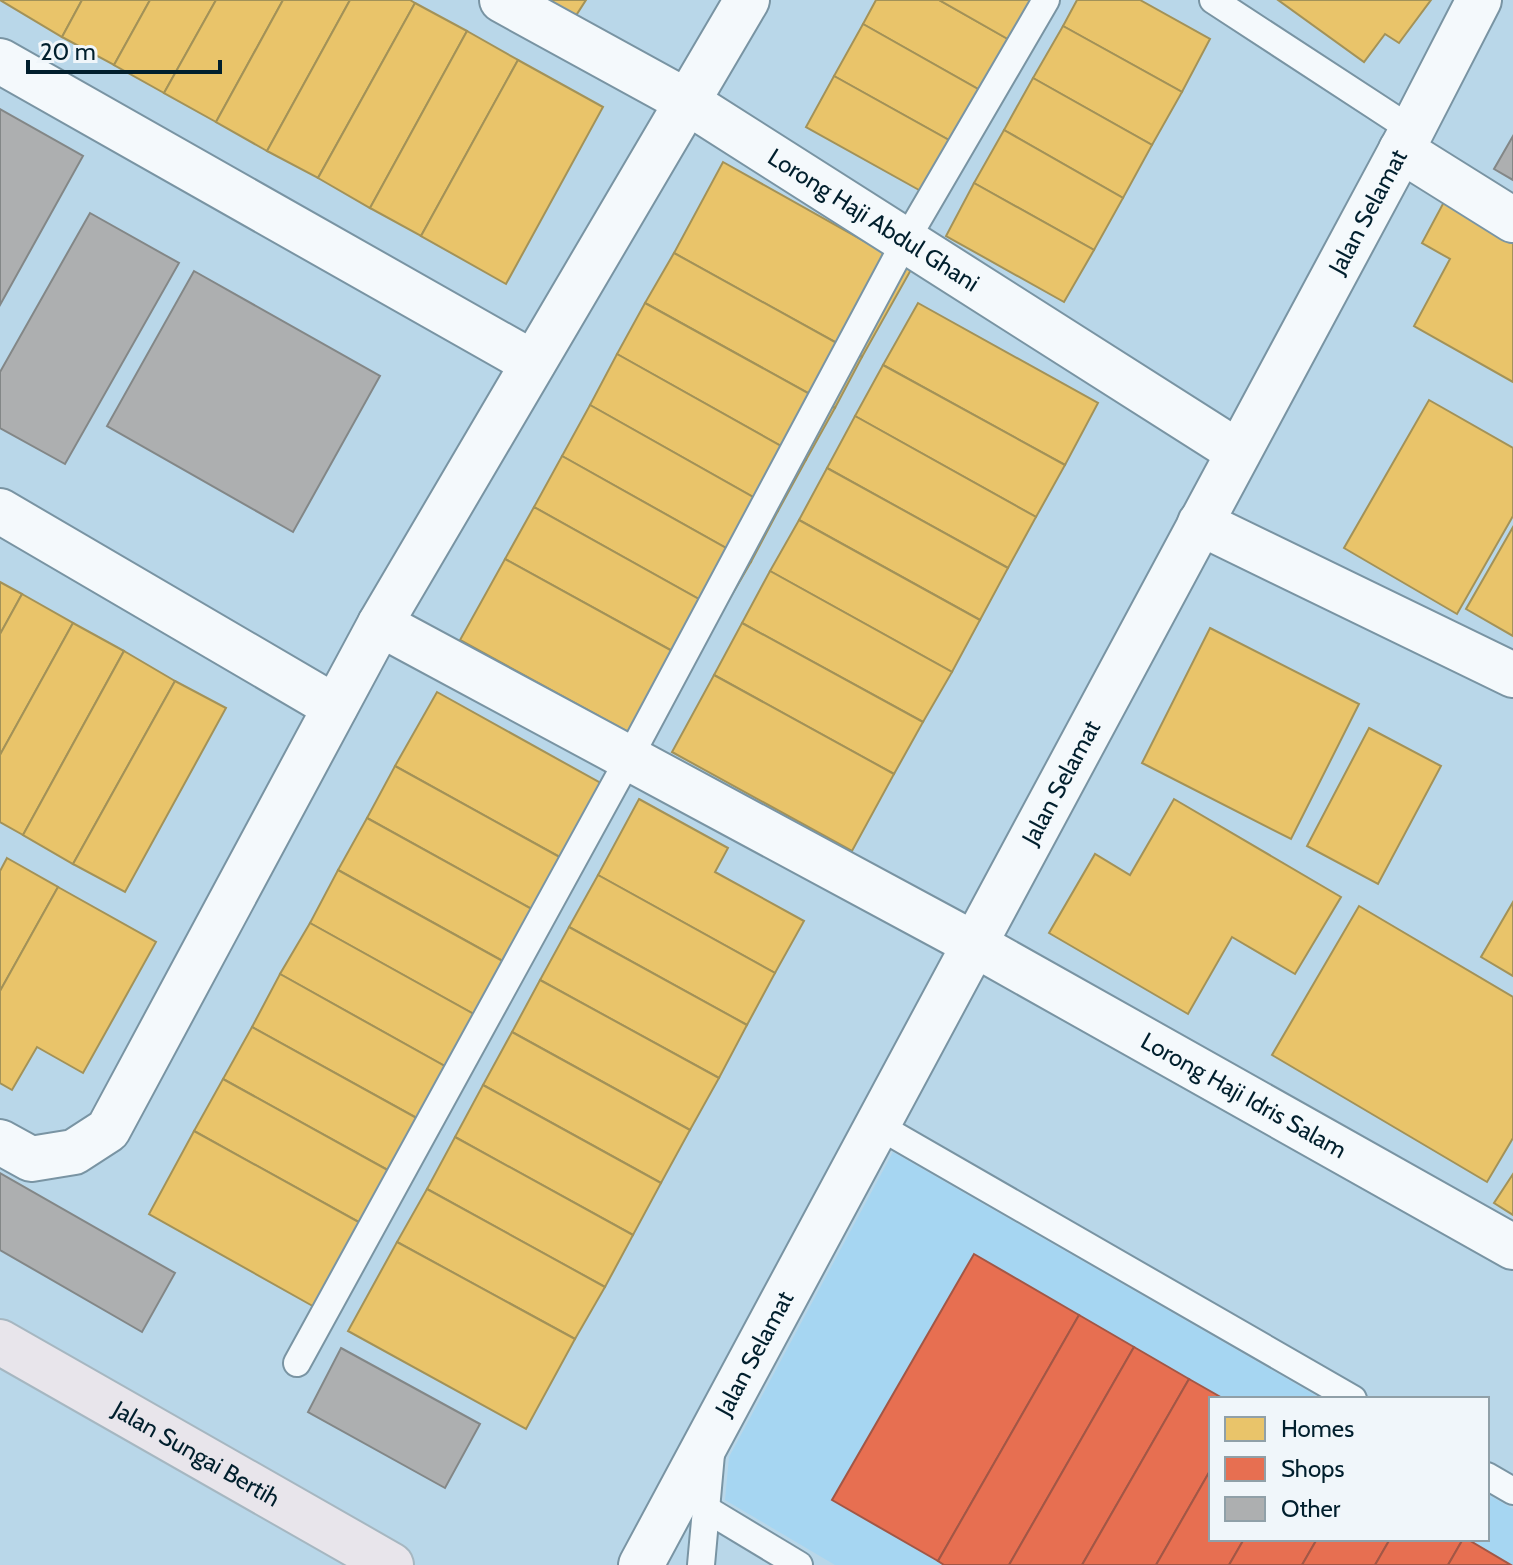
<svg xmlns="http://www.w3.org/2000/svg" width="1513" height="1565" viewBox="0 0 1513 1565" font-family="Cabin,sans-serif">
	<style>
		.built { fill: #a6d6f2 }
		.homes { fill: #e9c46a; stroke: #a39258; stroke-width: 2 }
		.shops { fill: #e76f51; stroke: #a25746; stroke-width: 2 }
		.building { fill: #adafb0; stroke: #838787; stroke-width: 2 }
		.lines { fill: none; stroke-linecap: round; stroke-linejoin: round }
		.lane-casing { stroke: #7994a3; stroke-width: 30 }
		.street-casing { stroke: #7994a3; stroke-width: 48 }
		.primary-casing { stroke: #a6b7c1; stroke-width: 48 }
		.lane { stroke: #f4f9fc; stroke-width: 26 }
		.street { stroke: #f4f9fc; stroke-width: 44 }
		.primary { stroke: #e8e5eb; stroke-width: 44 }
		.labels { text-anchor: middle; stroke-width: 8; stroke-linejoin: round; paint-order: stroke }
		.street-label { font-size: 24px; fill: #011f2d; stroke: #f0f6fa }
	</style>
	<rect width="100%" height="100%" fill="#b9d7e9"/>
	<!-- built -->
	<polygon class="built" points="893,1152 1322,1399 1211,1399 1211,1539 1487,1539 1487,1494 1513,1509 1513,1565 835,1565 725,1500 729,1457"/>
	<!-- homes -->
	<g class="homes">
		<polygon points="0,0 82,0 62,37"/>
		<polygon points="82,0 150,0 114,65 62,37"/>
		<polygon points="150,0 216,0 164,93 114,65"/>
		<polygon points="216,0 283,0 216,122 164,93"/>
		<polygon points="283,0 350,0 267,151 216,122"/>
		<polygon points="350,0 410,0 415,3 318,178 267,151"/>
		<polygon points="550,0 586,0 575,17"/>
		<polygon points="876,0 939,0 1013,42 985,93 863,24"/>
		<polygon points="939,0 1036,0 1013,42"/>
		<polygon points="1077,0 1140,0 1210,39 1182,92 1063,26"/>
		<polygon points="1278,0 1431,0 1399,43 1385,34 1364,62"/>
		<polygon points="415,3 467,31 370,208 318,178"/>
		<polygon points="863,24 985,93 956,144 834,76"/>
		<polygon points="1063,26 1182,92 1152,145 1033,78"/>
		<polygon points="467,31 518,60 421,236 370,208"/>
		<polygon points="518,60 603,107 506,284 421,236"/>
		<polygon points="834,76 956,144 928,195 806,127"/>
		<polygon points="1033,78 1152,145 1123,198 1004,130"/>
		<polygon points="1004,130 1123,198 1094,250 974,183"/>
		<polygon points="723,162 912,268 862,357 674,253"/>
		<polygon points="974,183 1094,250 1064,302 946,236"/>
		<polygon points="1445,200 1513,238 1513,382 1414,326 1450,259 1422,243"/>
		<polygon points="674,253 862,357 835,408 645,303"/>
		<polygon points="645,303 835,408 806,460 617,354"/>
		<polygon points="918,303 1098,403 1065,465 883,365"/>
		<polygon points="617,354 806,460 778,511 590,405"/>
		<polygon points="883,365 1065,465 1036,517 855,416"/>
		<polygon points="1429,400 1513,448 1513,516 1457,614 1344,548"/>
		<polygon points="590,405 778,511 751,562 562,456"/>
		<polygon points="855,416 1036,517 1008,568 827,468"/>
		<polygon points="562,456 751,562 722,612 534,507"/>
		<polygon points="827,468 1008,568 980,620 799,520"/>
		<polygon points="534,507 722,612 694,663 505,559"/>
		<polygon points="799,520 980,620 952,672 770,571"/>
		<polygon points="1513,527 1513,636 1466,609"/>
		<polygon points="505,559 694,663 650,744 460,640"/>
		<polygon points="770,571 952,672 923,722 742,623"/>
		<polygon points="0,582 22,594 0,634"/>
		<polygon points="22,594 73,623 0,755 0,634"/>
		<polygon points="73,623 124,651 23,835 0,822 0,755"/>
		<polygon points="742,623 923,722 894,774 714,675"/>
		<polygon points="1210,628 1359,704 1291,839 1142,763"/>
		<polygon points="124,651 175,681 73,864 23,835"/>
		<polygon points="714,675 894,774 852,851 672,752"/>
		<polygon points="175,681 226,708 125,892 73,864"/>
		<polygon points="437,692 606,786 565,860 395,766"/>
		<polygon points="1369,728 1441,766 1378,884 1307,846"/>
		<polygon points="395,766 565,860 537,912 367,818"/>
		<polygon points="639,799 728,848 715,872 804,921 775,973 598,875"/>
		<polygon points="1174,799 1341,897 1295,974 1232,937 1188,1014 1049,933 1095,854 1130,875"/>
		<polygon points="367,818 537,912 508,964 338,870"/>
		<polygon points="7,858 58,887 0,991 0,871"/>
		<polygon points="338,870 508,964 479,1017 310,923"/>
		<polygon points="598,875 775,973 747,1025 569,927"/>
		<polygon points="58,887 156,942 83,1073 37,1047 12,1090 0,1083 0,991"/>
		<polygon points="1513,902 1513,976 1481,957"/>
		<polygon points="1359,906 1513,997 1513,1138 1487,1182 1272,1055"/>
		<polygon points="310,923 479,1017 450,1069 280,974"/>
		<polygon points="569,927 747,1025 719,1078 540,980"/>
		<polygon points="280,974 450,1069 422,1121 252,1027"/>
		<polygon points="540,980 719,1078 690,1130 512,1032"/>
		<polygon points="252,1027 422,1121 393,1173 223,1079"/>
		<polygon points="512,1032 690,1130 661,1183 483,1085"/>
		<polygon points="223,1079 393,1173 364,1225 194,1131"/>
		<polygon points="483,1085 661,1183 633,1235 455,1137"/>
		<polygon points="194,1131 364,1225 318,1309 149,1214"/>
		<polygon points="455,1137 633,1235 605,1287 427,1189"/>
		<polygon points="1513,1174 1513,1215 1494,1203"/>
		<polygon points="427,1189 605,1287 575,1339 397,1242"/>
		<polygon points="397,1242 575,1339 526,1429 348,1331"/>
	</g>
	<!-- shops -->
	<g class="shops">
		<polygon points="974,1254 1079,1315 938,1561 832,1500"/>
		<polygon points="1079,1315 1134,1347 1009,1565 944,1565 938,1561"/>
		<polygon points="1134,1347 1189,1379 1082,1565 1009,1565"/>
		<polygon points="1189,1379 1224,1399 1211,1399 1211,1469 1156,1565 1082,1565"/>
		<polygon points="1211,1469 1211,1539 1244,1539 1229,1565 1156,1565"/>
		<polygon points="1244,1539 1317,1539 1302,1565 1229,1565"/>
		<polygon points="1317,1539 1390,1539 1375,1565 1302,1565"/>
		<polygon points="1390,1539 1463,1539 1448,1565 1375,1565"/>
		<polygon points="1463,1539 1467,1539 1511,1565 1448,1565"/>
	</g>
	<!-- building -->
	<g class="building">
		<polygon points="0,109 83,156 0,305"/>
		<polygon points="1513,136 1513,180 1494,169"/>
		<polygon points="90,213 179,263 65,464 0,428 0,372"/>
		<polygon points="194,271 380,376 293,532 107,426"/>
		<polygon points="0,1173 175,1273 142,1332 0,1250"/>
		<polygon points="341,1348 480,1424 445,1488 308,1412"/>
	</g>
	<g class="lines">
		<defs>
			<g id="lane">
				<polyline points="1213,0 1412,130"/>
				<polyline points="877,1125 1353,1399"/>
				<polyline points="297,1363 628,760 906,240 1046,0"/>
				<polyline points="1487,1476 1513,1491"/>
				<polyline points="706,1509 799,1565"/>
				<polyline points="701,1565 711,1454"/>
			</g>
			<g id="street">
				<path id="s1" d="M502 0 686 101 1238 452"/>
				<polyline points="0,61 533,363"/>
				<polyline points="1401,150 1513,220"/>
				<polyline points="0,511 335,707"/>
				<polyline points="1200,523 1513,675"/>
				<path id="s2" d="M380 624 974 944 1513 1247"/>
				<polyline points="0,1142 31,1159 74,1152 108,1130 380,624 747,0"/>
				<path id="s3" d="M641 1565 1412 130 1479 0"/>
			</g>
			<g id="primary">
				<path id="s4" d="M0 1342 391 1565"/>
			</g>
		</defs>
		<!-- lane casing -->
		<use href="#lane" class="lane-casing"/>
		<!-- street casing -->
		<use href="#street" class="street-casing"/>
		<!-- primary casing -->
		<use href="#primary" class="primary-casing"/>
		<!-- lane -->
		<use href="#lane" class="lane"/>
		<!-- street -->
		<use href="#street" class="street"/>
		<!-- primary -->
		<use href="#primary" class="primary"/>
	</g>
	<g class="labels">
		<!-- street labels -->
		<g class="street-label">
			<text dy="8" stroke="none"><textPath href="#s3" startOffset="1536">Jalan Selamat</textPath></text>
			<text dy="8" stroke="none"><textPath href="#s1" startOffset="432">Lorong Haji Abdul Ghani</textPath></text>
			<text dy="8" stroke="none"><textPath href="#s3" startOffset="888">Jalan Selamat</textPath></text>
			<text dy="8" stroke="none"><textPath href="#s2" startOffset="984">Lorong Haji Idris Salam</textPath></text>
			<text dy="8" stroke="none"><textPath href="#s3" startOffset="240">Jalan Selamat</textPath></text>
			<text dy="8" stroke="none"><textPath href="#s4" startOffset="226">Jalan Sungai Bertih</textPath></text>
		</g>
	</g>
	<!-- legend -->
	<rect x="1209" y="1397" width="280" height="144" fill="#f0f6fa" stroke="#90a0a8" stroke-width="2"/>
	<rect x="1225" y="1417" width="40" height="24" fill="#e9c46a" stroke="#90a0a8" stroke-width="2"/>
	<text x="1281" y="1437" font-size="24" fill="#011f2d">Homes</text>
	<rect x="1225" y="1457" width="40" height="24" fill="#e76f51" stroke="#90a0a8" stroke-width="2"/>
	<text x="1281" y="1477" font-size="24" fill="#011f2d">Shops</text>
	<rect x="1225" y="1497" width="40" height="24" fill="#adafb0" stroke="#90a0a8" stroke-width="2"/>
	<text x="1281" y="1517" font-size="24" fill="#011f2d">Other</text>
	<!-- scale -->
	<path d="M28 60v12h192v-12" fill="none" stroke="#011f2d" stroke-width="4"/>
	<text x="40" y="60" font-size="24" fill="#011f2d" stroke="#f0f6fa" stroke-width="6" paint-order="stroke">20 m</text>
</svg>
